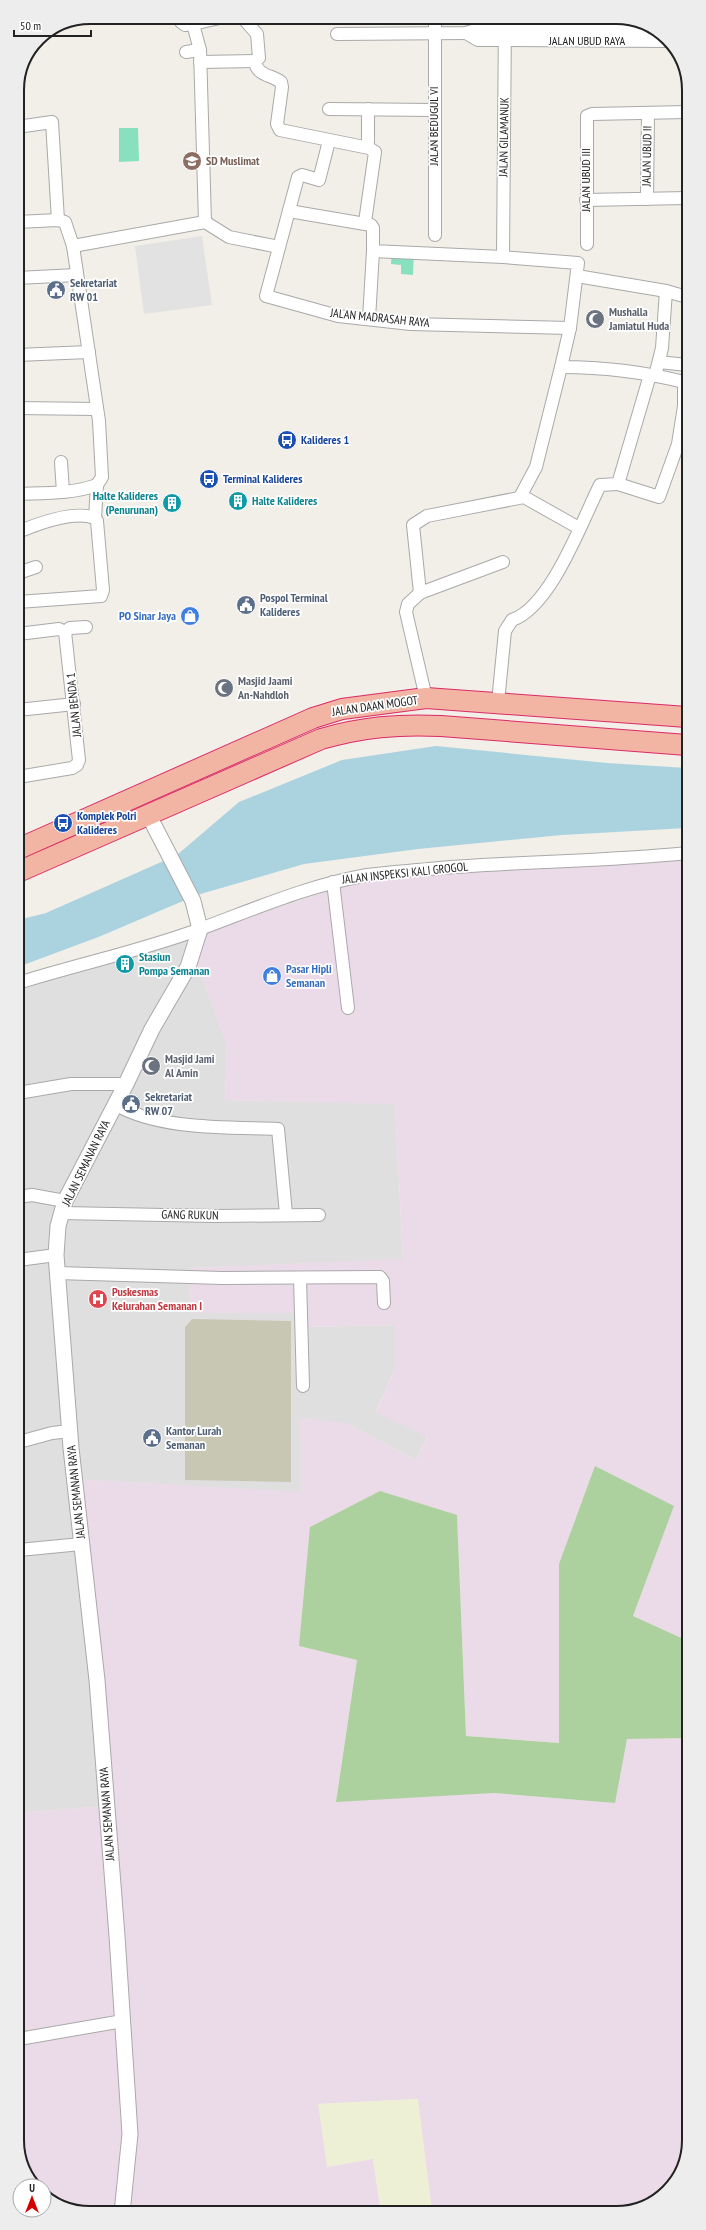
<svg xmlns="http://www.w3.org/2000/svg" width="706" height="2230" viewBox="0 0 706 2230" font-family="'PT Sans Narrow',sans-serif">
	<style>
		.residential { fill: #e0dfdf }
		.industrial { fill: #ebdbe8 }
		.construction { fill: #c7c7b4 }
		.farmland { fill: #eef0d5 }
		.forest { fill: #add19e }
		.pitch { fill: #88e0be }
		.parking { fill: #e2e2e2 }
		.water { fill: #aad3df }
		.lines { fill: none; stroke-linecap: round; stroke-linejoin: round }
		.minor-casing { stroke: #a9a9a9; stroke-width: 14 }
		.tertiary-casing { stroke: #a9a9a9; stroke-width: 17 }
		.trunk-casing { stroke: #dc2a67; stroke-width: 22 }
		.minor { stroke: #fff; stroke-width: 12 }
		.tertiary { stroke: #fff; stroke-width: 15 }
		.trunk { stroke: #f2b4a3; stroke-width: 20 }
		.labels { text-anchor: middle; stroke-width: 3.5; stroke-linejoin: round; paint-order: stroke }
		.street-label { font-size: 12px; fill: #222; stroke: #fff }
		.education-label { font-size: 12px; font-weight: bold; fill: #785e54; stroke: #fff; text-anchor: start }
		.service-label { font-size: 12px; font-weight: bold; fill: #4e5e75; stroke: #fff; text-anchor: start }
		.worship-label { font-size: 12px; font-weight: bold; fill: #5b616d; stroke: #fff; text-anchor: start }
		.transit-label { font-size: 12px; font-weight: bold; fill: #164399; stroke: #fff; text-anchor: start }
		.culture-label { font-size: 12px; font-weight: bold; fill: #0d838f; stroke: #fff; text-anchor: start }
		.shop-label { font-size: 12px; font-weight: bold; fill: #366cbe; stroke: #fff; text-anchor: end }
		.health-label { font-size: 12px; font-weight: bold; fill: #be3a42; stroke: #fff; text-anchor: start }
		.rim { fill: none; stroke: #222; stroke-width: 2 }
	</style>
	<rect width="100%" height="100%" fill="#f2efe9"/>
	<!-- residential -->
	<polygon class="residential" points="188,937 227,1045 225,1100 395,1103 403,1260 189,1268 191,1312 301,1313 303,1327 396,1325 395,1369 376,1411 428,1436 416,1460 346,1423 301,1493 73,1479 106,1806 19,1813 18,991 115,956"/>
	<!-- industrial -->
	<polygon class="industrial" points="687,851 688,1641 633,1616 674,1506 559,1564 559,1743 466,1736 457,1515 299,1646 357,1660 336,1801 494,1793 614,1803 627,1739 689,1738 689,2140 674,2185 635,2211 432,2211 417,2099 318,2104 373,2159 381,2212 85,2213 44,2196 44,2186 36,2186 19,2159 19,1813 105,1806 73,1479 301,1492 300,1418 346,1423 416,1460 428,1437 376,1412 395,1369 395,1325 302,1327 301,1313 191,1313 189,1268 403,1259 395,1104 225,1100 227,1045 188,937 352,883"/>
	<!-- construction -->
	<polygon class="construction" points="192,1319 291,1321 291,1482 185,1480 185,1327"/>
	<!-- farmland -->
	<polygon class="farmland" points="418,2099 432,2211 381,2212 373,2159 327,2167 318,2104"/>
	<!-- forest -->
	<polygon class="forest" points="595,1466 674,1506 633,1616 688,1641 689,1738 627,1739 615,1803 494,1793 336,1802 357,1660 299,1646 310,1527 380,1491 457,1515 466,1736 559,1743 559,1564"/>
	<!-- pitch -->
	<g class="pitch">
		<polygon points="119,128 138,128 139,161 119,162"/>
		<polygon points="392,251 414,252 413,275 401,274 401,265 391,264"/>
	</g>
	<!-- parking -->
	<polygon class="parking" points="202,236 212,305 144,314 135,246"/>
	<!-- water -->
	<polygon class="water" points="436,746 607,763 687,768 687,828 562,835 418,849 304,864 197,895 101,936 18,967 18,920 46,913 177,855 239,802 342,760"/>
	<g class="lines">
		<defs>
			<g id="minor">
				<polyline points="180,17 181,22 185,25 193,24 200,50 205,222"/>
				<path d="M224 17 243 18 257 34 259 58 255 61C256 75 271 75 281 82L282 87 277 124 280 130 369 148 375 152 365 222"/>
				<polyline points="193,24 224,17"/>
				<polyline points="466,33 478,40 494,40 668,41"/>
				<polyline points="337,34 466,33 479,29 652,30"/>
				<polyline points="186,52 200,50"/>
				<polyline points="200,62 255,61"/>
				<polyline points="329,109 434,110"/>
				<polyline points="368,109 368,142"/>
				<polyline points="17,127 52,122 58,220"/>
				<polyline points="329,141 319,180 302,175 298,177 266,296 338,316 411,324 570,328"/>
				<polyline points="647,199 648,113"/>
				<polyline points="586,200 687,198"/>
				<path d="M289 211 371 225 373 228V251L503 257 578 263 570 328 561 367C602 367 644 372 684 382V406L678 444 659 497 618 484"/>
				<polyline points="17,222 58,220 65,222 73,246 205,222 229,237 279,247"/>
				<polyline points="435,235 435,17"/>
				<polyline points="587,244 587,116 592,114 687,112"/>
				<polyline points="503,257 505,17"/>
				<polyline points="577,276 666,291 687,297"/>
				<polyline points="17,278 76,275"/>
				<polyline points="369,319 373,251"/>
				<polyline points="17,355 89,352"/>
				<polyline points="659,362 687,365"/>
				<polyline points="655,376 662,348 666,291"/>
				<polyline points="17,408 97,409"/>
				<polyline points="61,462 63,492"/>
				<path d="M18 494C44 493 72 494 97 485L102 477 99 421 73 246"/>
				<polyline points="520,497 536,467 561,367"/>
				<polyline points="95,518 97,485"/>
				<path d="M18 532C37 524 74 510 95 518L97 521 103 590 101 596 18 602"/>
				<polyline points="18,573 36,567"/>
				<polyline points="420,593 413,525 427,516 524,497 579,528"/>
				<polyline points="65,632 70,628 86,627"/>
				<polyline points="18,634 59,629 65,632 79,760 77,765 72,768 18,777"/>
				<polyline points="426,698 406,612 408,604 420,593 503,562"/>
				<path d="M498 702 505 631 512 620C551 607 582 521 600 485L618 484 650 375"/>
				<polyline points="18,710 74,704"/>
				<polyline points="333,882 348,1008"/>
				<path d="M18 983C78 964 141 951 200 929 257 908 306 886 367 875 387 872 409 871 429 869 515 861 602 862 687 853"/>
				<polyline points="18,1093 71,1084 126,1084"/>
				<path d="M115 1104C157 1130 229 1127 278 1129L286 1214"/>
				<polyline points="18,1197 32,1195 65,1201"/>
				<polyline points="62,1213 215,1216 319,1215"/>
				<polyline points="18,1260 56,1255"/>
				<polyline points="57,1273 222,1278 380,1277 383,1281 384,1303"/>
				<polyline points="300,1279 303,1386"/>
				<polyline points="19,1442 52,1433 70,1431"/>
				<polyline points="19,1550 81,1544"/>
				<polyline points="19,2039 123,2021"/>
			</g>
			<polyline id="tertiary" points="122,2213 130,2134 117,1936 97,1680 71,1448 56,1255 58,1226 65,1201 126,1084 152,1029 188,967 200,929 193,901 148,814"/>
			<g id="trunk">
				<polyline points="18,849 313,718 342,709 426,698 687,717"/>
				<path d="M18 872 321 739C363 727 398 724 441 726L687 745"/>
			</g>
		</defs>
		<!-- minor casing -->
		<use href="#minor" class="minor-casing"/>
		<!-- tertiary casing -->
		<use href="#tertiary" class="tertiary-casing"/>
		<!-- trunk casing -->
		<use href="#trunk" class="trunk-casing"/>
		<!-- minor -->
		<use href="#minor" class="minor"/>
		<!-- tertiary -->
		<use href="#tertiary" class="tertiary"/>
		<!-- trunk -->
		<use href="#trunk" class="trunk"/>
	</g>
	<!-- icons -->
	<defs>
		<symbol id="school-disc" viewBox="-11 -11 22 22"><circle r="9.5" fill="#8d6e63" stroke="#fff"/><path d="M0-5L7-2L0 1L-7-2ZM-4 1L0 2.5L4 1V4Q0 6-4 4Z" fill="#fff"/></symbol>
		<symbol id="civic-disc" viewBox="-11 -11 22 22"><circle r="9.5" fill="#5c6f8a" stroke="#fff"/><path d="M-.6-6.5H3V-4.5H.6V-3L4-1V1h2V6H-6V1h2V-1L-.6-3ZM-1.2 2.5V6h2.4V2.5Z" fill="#fff"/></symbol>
		<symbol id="mosque-disc" viewBox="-11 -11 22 22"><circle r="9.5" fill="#6b7280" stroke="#fff"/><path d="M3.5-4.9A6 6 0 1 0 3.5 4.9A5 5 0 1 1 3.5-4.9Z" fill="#fff"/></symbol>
		<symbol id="bus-disc" viewBox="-11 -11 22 22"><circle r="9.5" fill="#1a4fb4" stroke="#fff"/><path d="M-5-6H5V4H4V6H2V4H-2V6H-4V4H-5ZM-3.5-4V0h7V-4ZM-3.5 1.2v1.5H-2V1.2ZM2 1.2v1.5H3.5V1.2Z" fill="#fff"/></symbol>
		<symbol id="building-disc" viewBox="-11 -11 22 22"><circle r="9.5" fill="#0f9aa8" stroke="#fff"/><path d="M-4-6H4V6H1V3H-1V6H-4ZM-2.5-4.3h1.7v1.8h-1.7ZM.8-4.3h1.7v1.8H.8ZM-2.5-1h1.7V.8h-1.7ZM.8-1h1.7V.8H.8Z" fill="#fff"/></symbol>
		<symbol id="shop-disc" viewBox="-11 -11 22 22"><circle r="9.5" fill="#3f7fe0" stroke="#fff"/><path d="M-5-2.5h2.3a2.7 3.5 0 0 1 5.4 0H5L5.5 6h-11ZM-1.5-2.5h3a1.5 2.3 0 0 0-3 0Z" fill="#fff"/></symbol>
		<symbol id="hospital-disc" viewBox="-11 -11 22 22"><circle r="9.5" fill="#e0444e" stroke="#fff"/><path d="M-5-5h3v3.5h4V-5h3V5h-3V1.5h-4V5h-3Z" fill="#fff"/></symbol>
	</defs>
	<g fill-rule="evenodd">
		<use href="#school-disc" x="181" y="150" width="22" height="22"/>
		<use href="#civic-disc" x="45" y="279" width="22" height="22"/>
		<use href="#mosque-disc" x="584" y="308" width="22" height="22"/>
		<use href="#bus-disc" x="276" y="429" width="22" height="22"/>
		<use href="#bus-disc" x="198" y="468" width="22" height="22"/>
		<use href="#building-disc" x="227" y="490" width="22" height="22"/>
		<use href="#building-disc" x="161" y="492" width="22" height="22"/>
		<use href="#civic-disc" x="235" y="594" width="22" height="22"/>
		<use href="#shop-disc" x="179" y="605" width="22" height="22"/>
		<use href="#mosque-disc" x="213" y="677" width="22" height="22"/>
		<use href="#bus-disc" x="52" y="812" width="22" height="22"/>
		<use href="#building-disc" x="114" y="953" width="22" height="22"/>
		<use href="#shop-disc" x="261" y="965" width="22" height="22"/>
		<use href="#mosque-disc" x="140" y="1055" width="22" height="22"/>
		<use href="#civic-disc" x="120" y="1093" width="22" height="22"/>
		<use href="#hospital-disc" x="87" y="1288" width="22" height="22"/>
		<use href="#civic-disc" x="141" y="1427" width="22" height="22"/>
	</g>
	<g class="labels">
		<!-- street labels -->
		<g class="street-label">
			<text x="587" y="45">JALAN UBUD RAYA</text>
			<text transform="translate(434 126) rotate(-90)" y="4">JALAN BEDUGUL VI</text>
			<text transform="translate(504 137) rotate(-89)" y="4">JALAN GILAMANUK</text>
			<text transform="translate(647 156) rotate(-89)" y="4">JALAN UBUD II</text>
			<text transform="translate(586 180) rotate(-90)" y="4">JALAN UBUD III</text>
			<text transform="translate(380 318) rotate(6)" y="4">JALAN MADRASAH RAYA</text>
			<text transform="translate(74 705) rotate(-96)" y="4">JALAN BENDA 1</text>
			<text transform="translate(375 706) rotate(-8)" y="4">JALAN DAAN MOGOT</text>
			<text transform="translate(405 873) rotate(-6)" y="4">JALAN INSPEKSI KALI GROGOL</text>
			<text transform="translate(86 1163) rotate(-64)" y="4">JALAN SEMANAN RAYA</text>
			<text transform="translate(190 1215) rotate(1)" y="4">GANG RUKUN</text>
			<text transform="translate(76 1492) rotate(-96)" y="4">JALAN SEMANAN RAYA</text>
			<text transform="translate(107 1814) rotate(-94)" y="4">JALAN SEMANAN RAYA</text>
		</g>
		<!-- education labels -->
		<g class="education-label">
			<text x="206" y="165">SD Muslimat</text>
		</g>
		<!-- service labels -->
		<g class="service-label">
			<text x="70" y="287">Sekretariat<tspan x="70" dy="14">RW 01</tspan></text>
			<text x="260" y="602">Pospol Terminal<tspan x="260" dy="14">Kalideres</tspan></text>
			<text x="145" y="1101">Sekretariat<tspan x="145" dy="14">RW 07</tspan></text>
			<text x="166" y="1435">Kantor Lurah<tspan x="166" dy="14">Semanan</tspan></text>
		</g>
		<!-- worship labels -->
		<g class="worship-label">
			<text x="609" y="316">Mushalla<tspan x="609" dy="14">Jamiatul Huda</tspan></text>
			<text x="238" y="685">Masjid Jaami<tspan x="238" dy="14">An-Nahdloh</tspan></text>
			<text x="165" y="1063">Masjid Jami<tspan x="165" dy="14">Al Amin</tspan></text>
		</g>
		<!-- transit labels -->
		<g class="transit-label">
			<text x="301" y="444">Kalideres 1</text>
			<text x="223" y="483">Terminal Kalideres</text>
			<text x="77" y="820">Komplek Polri<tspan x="77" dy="14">Kalideres</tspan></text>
		</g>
		<!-- culture labels -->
		<g class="culture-label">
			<text x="158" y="500" text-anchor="end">Halte Kalideres<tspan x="158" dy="14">(Penurunan)</tspan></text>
			<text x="252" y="505">Halte Kalideres</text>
			<text x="139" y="961">Stasiun<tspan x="139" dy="14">Pompa Semanan</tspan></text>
		</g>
		<!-- shop labels -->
		<g class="shop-label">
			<text x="176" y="620">PO Sinar Jaya</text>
			<text x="286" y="973" text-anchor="start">Pasar Hipli<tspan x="286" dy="14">Semanan</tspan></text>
		</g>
		<!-- health labels -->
		<g class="health-label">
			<text x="112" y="1296">Puskesmas<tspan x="112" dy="14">Kelurahan Semanan I</tspan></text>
		</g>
	</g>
	<!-- crop -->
	<path d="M0 0H706V2230H0ZM90 24H616A66 66 0 0 1 682 90V2140A66 66 0 0 1 616 2206H90A66 66 0 0 1 24 2140V90A66 66 0 0 1 90 24Z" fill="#ededed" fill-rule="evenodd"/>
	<path class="rim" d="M90 24H616A66 66 0 0 1 682 90V2140A66 66 0 0 1 616 2206H90A66 66 0 0 1 24 2140V90A66 66 0 0 1 90 24Z"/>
	<!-- north arrow -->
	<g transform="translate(32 2198)"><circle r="19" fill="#ffffff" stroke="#a7a7a7"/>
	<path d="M0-3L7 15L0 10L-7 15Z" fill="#d40000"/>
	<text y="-6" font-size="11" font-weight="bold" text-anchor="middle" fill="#222222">U</text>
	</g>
	<!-- scale -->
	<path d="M14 30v6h77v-6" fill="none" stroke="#222222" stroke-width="2"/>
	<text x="20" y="30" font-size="12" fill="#222222" stroke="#ffffff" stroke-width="3" paint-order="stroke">50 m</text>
</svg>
